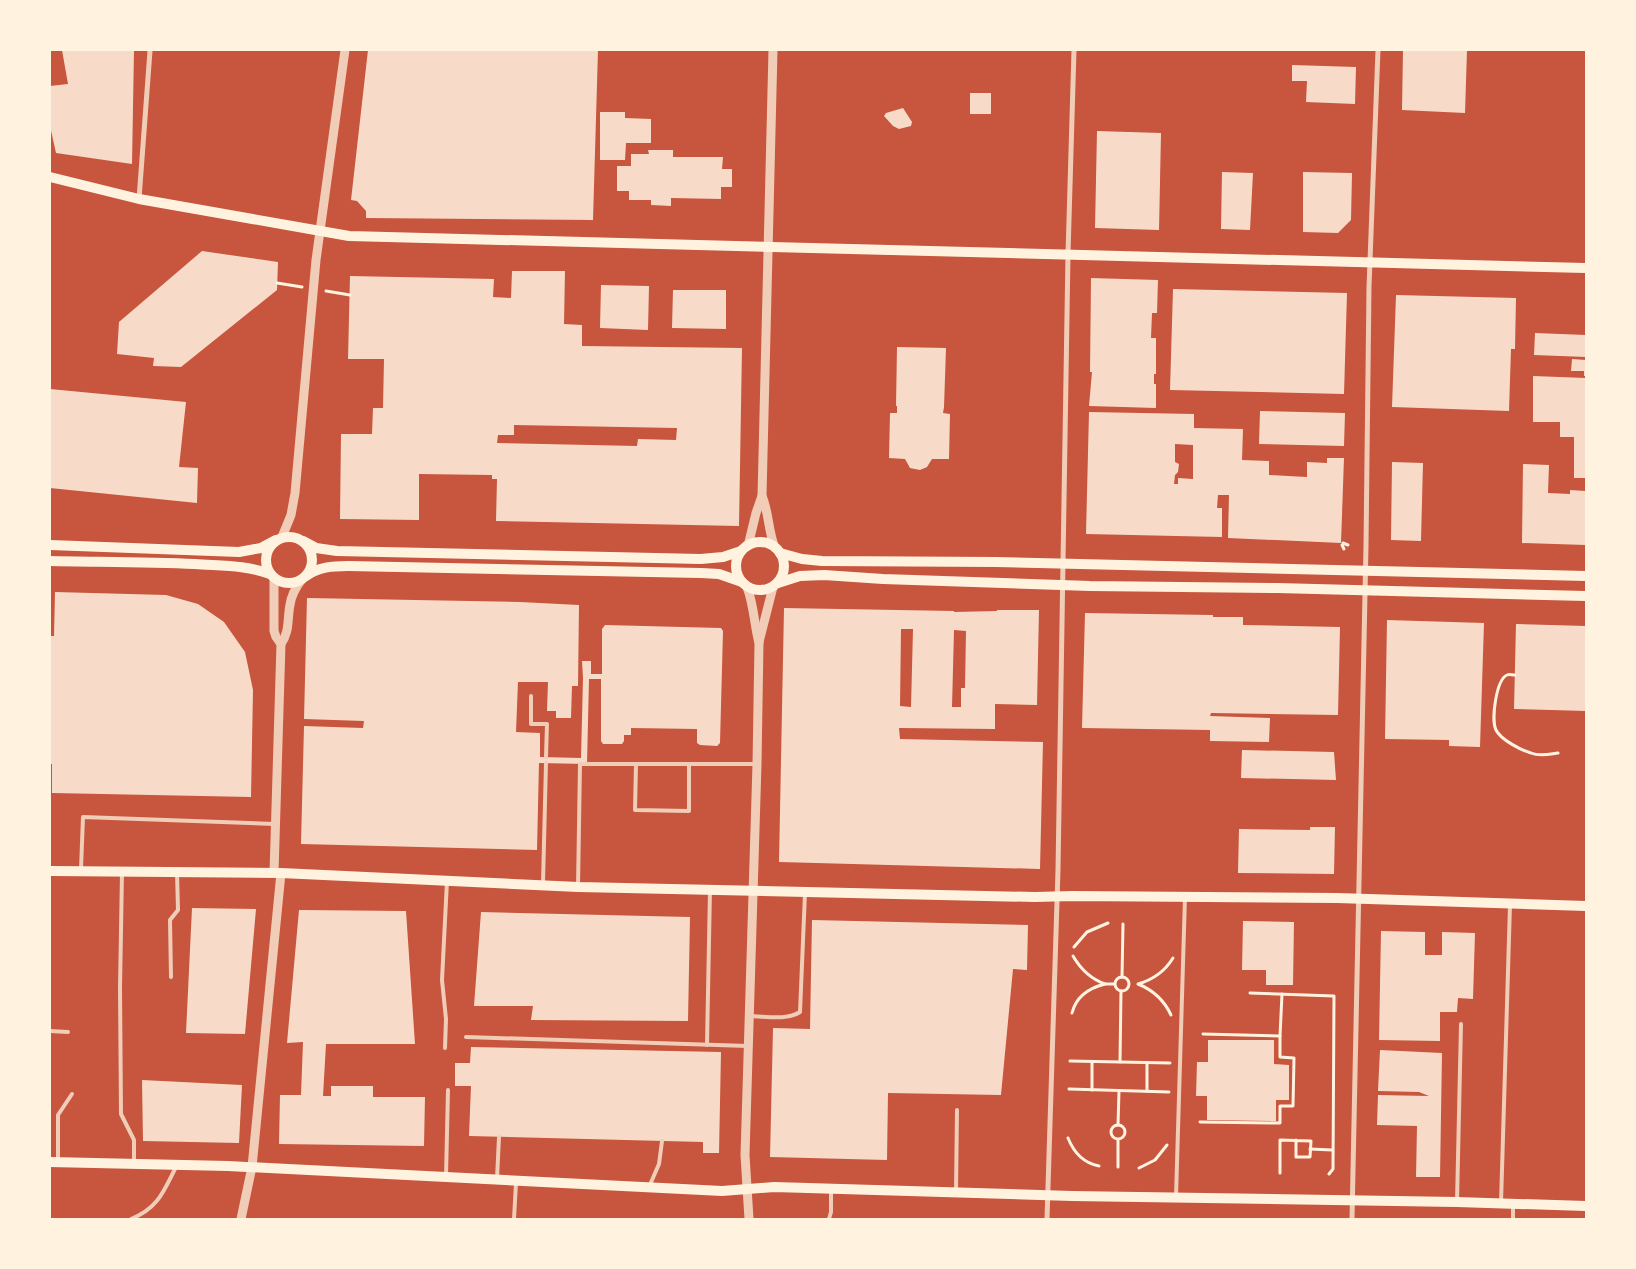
<svg xmlns="http://www.w3.org/2000/svg" width="1636" height="1269" viewBox="0 0 1636 1269" font-family="Helvetica,sans-serif">
	<style>
		.building { fill: #f7dbc8; fill-rule: evenodd }
		.lines { fill: none; stroke-linecap: round; stroke-linejoin: round }
		.path { stroke: #fff3e0; stroke-width: 3 }
		.service { stroke: #f1ccb7; stroke-width: 4 }
		.minor { stroke: #f1ccb7; stroke-width: 5 }
		.tertiary { stroke: #f1ccb7; stroke-width: 9 }
		.secondary { stroke: #fff3e0; stroke-width: 10 }
	</style>
	<rect width="100%" height="100%" fill="#c8553d"/>
	<!-- building -->
	<g class="building">
		<polygon points="62,50 134,50 132,164 56,153 50,126 50,86 68,84"/>
		<polygon points="368,50 598,50 593,220 366,218 366,211 357,201 351,200"/>
		<polygon points="1403,50 1467,50 1465,113 1402,110"/>
		<polygon points="1292,65 1356,67 1355,104 1306,102 1307,81 1292,81"/>
		<rect x="970" y="93" width="21" height="21"/>
		<polygon points="903,108 912,122 911,126 899,129 893,126 884,116 886,113"/>
		<polygon points="600,112 625,112 625,118 651,119 651,143 626,143 625,160 600,160"/>
		<polygon points="1097,131 1161,133 1159,230 1095,228"/>
		<polygon points="648,150 673,150 673,157 723,157 722,169 732,169 732,187 721,187 721,199 671,198 671,206 651,205 651,200 629,200 629,191 617,191 617,166 631,166 631,154 649,154"/>
		<polygon points="1222,172 1253,173 1250,230 1221,229"/>
		<polygon points="1303,172 1352,173 1351,220 1338,233 1303,232"/>
		<polygon points="202,251 278,262 277,290 181,367 153,366 154,358 117,354 119,322"/>
		<path d="M512 271H565L564 324 582 325V346L742 348 739 526 496 521 497 479H492V475L419 474V520L340 519 341 434H372L373 408H383L384 359H348L350 276 494 279 493 297 511 298ZM514 425 677 428 676 440 638 439 637 446 497 443 498 435H514Z"/>
		<polygon points="1091,278 1158,280 1157,313 1152,313 1151,338 1156,338 1156,374 1154,374 1154,384 1156,384 1156,408 1089,406 1092,372 1090,372"/>
		<polygon points="601,285 649,286 648,330 600,328"/>
		<polygon points="1173,289 1347,293 1344,394 1170,390"/>
		<polygon points="673,290 726,290 726,329 672,328"/>
		<polygon points="1396,295 1516,298 1515,349 1511,349 1509,411 1392,407"/>
		<polygon points="1535,333 1586,335 1586,357 1534,355"/>
		<polygon points="897,347 946,348 944,407 943,413 950,414 949,459 932,459 927,467 920,470 910,468 905,459 889,458 890,413 897,413 897,406 896,406"/>
		<polygon points="1572,359 1586,360 1586,376 1584,376 1584,371 1571,371"/>
		<polygon points="1533,376 1586,378 1586,478 1574,478 1574,437 1560,437 1560,422 1533,422"/>
		<polygon points="50,389 186,402 179,467 198,468 197,503 50,488"/>
		<polygon points="1260,411 1345,413 1344,446 1259,444"/>
		<path d="M1089 412 1194 414V428L1243 429 1242 460 1269 461V475L1307 477V462L1327 463V458H1344L1341 543 1228 538 1229 495H1218L1217 508H1222V537L1086 534ZM1175 444 1193 445V479L1178 478V484H1174L1175 475 1178 472 1179 464 1175 462Z"/>
		<polygon points="1392,462 1423,463 1421,541 1391,540"/>
		<polygon points="1523,464 1549,465 1548,493 1570,494 1570,490 1586,491 1586,545 1522,543"/>
		<polygon points="55,592 166,595 198,604 224,622 245,652 253,690 251,797 52,793 52,764 50,764 50,636 54,636"/>
		<polygon points="307,598 520,602 579,605 578,686 572,686 571,718 556,718 556,711 547,711 548,682 518,682 516,732 540,733 540,757 581,758 583,678 582,661 591,661 591,674 602,674 602,629 605,625 721,628 723,631 720,743 717,746 700,745 697,743 697,729 631,728 631,735 624,735 624,741 622,744 603,744 601,741 601,679 589,679 587,764 539,763 537,850 301,844 304,726 363,728 364,721 304,719"/>
		<path d="M784 608 954 611V612L997 611V610H1039L1037 705 995 704V729L899 728 900 739 1043 742 1040 869 779 862ZM901 629H913L911 707 900 706ZM954 630 966 631 965 688H961V707H952Z"/>
		<polygon points="1085,613 1213,615 1213,617 1243,617 1243,625 1340,627 1338,715 1211,713 1210,716 1270,718 1269,742 1210,741 1210,730 1082,728"/>
		<polygon points="1387,620 1484,623 1480,747 1449,746 1449,740 1385,739"/>
		<polygon points="1516,624 1586,626 1586,711 1514,709"/>
		<polygon points="1242,750 1334,752 1336,780 1241,778"/>
		<polygon points="1310,827 1335,827 1334,874 1238,873 1239,829 1310,830"/>
		<polygon points="192,908 256,909 245,1034 186,1033"/>
		<polygon points="299,910 406,911 415,1044 326,1044 323,1096 331,1096 331,1086 373,1086 373,1097 425,1097 424,1146 279,1144 280,1095 301,1095 303,1042 287,1043"/>
		<polygon points="481,912 690,917 688,1021 531,1020 533,1006 474,1006"/>
		<polygon points="812,920 1028,925 1027,970 1013,969 1001,1095 888,1093 887,1160 770,1157 773,1028 810,1029"/>
		<polygon points="1243,921 1294,922 1293,985 1266,985 1266,970 1242,970"/>
		<polygon points="1381,931 1425,932 1425,955 1442,955 1442,932 1475,933 1473,999 1458,998 1457,1012 1440,1012 1440,1041 1379,1040"/>
		<polygon points="1208,1040 1274,1040 1274,1064 1289,1065 1289,1100 1276,1100 1276,1121 1207,1120 1207,1096 1196,1096 1197,1062 1208,1062"/>
		<polygon points="471,1047 721,1052 719,1153 703,1153 703,1142 469,1136 471,1086 455,1086 455,1063 470,1063"/>
		<polygon points="1380,1050 1442,1053 1440,1177 1416,1177 1417,1126 1377,1125 1378,1095 1429,1096 1419,1092 1378,1091"/>
		<polygon points="142,1080 242,1085 239,1143 143,1141"/>
	</g>
	<g class="lines">
		<!-- path -->
		<g class="path">
			<polyline points="277,283 302,287"/>
			<polyline points="326,291 350,295"/>
			<polyline points="1343,543 1348,545"/>
			<polyline points="1342,545 1344,549"/>
			<path d="M1515 675C1512 675 1509 674 1507 675 1496 680 1491 720 1496 730 1501 740 1521 750 1531 753 1540 757 1550 754 1558 753"/>
			<polyline points="1074,947 1087,932 1108,923"/>
			<circle cx="1122" cy="984" r="7"/>
			<polyline points="1122,977 1123,924"/>
			<polyline points="1105,984 1114,984"/>
			<polyline points="1250,993 1334,996 1333,1169 1329,1174"/>
			<path d="M1072 1013C1076 997 1089 988 1105 984 1091 979 1080 968 1073 956"/>
			<path d="M1171 1015C1164 1000 1153 990 1138 984 1152 980 1165 971 1173 958"/>
			<polyline points="1280,1036 1282,994"/>
			<polyline points="1070,1061 1170,1063"/>
			<polyline points="1120,1062 1121,991"/>
			<polyline points="1069,1089 1169,1092"/>
			<polyline points="1092,1090 1092,1062"/>
			<polyline points="1147,1091 1147,1063"/>
			<polyline points="1200,1122 1280,1123 1280,1106 1293,1106 1294,1058 1280,1057 1280,1036 1203,1034"/>
			<circle cx="1118" cy="1132" r="7"/>
			<polyline points="1118,1125 1119,1091"/>
			<path d="M1068 1138C1074 1153 1083 1163 1099 1166"/>
			<polyline points="1310,1149 1332,1150"/>
			<polyline points="1118,1167 1118,1140"/>
			<polyline points="1139,1168 1155,1160 1167,1145"/>
			<polyline points="1280,1173 1280,1140 1311,1141 1310,1157 1296,1157 1296,1140"/>
		</g>
		<!-- service -->
		<g class="service">
			<polyline points="531,696 531,724 547,724 546,757"/>
			<polyline points="636,764 635,810 689,811 689,764"/>
			<polyline points="81,869 83,817 275,824"/>
			<polyline points="122,872 120,988 121,1114 134,1140 134,1162"/>
			<polyline points="543,883 546,763"/>
			<polyline points="578,887 580,764 757,764"/>
			<polyline points="171,977 170,920 178,910 177,872"/>
			<path d="M749 1016C764 1016 787 1021 800 1012L805 893"/>
			<polyline points="50,1031 68,1032"/>
			<polyline points="466,1037 748,1046"/>
			<polyline points="707,1045 710,890"/>
			<polyline points="445,1048 446,1019 442,980 447,881"/>
			<polyline points="58,1160 58,1115 72,1094"/>
			<polyline points="446,1176 448,1090"/>
			<polyline points="497,1179 499,1137"/>
			<polyline points="649,1187 659,1164 662,1141"/>
			<polyline points="956,1192 957,1110"/>
			<polyline points="1176,1197 1185,897"/>
			<polyline points="1457,1202 1461,1024"/>
			<polyline points="1501,1203 1510,905"/>
			<path d="M131 1219C159 1208 164 1190 177 1165"/>
			<polyline points="514,1219 516,1183"/>
			<polyline points="829,1219 831,1212 831,1189"/>
			<polyline points="1513,1219 1513,1204"/>
		</g>
		<!-- minor -->
		<g class="minor">
			<polyline points="139,199 150,51"/>
			<polyline points="1047,1219 1058,870 1068,254 1074,50"/>
			<polyline points="1352,1219 1366,546 1369,287 1378,50"/>
		</g>
		<!-- tertiary -->
		<g class="tertiary">
			<path d="M762 496C769 512 768 531 775 548"/>
			<polyline points="282,537 291,515 295,493 316,260 345,50"/>
			<polyline points="748,546 756,513 762,496 773,50"/>
			<polyline points="274,578 274,631 276,637 281,644"/>
			<path d="M747 587C754 605 754 624 759 643L757 764 745 1155 749 1219"/>
			<polyline points="759,642 773,587"/>
			<path d="M274 873 281 644C290 631 287 620 290 605 291 595 296 587 302 579"/>
			<polyline points="241,1219 252,1167 281,873"/>
		</g>
		<!-- secondary -->
		<g class="secondary">
			<polyline points="50,177 139,199 349,236 1586,268"/>
			<circle cx="289" cy="560" r="23"/>
			<polyline points="303,541 316,548 337,551 701,559 723,557 741,551"/>
			<circle cx="760" cy="566" r="24"/>
			<polyline points="50,545 239,552 261,548 276,540"/>
			<polyline points="780,553 802,559 822,561 996,562 1586,576"/>
			<path d="M50 561C98 562 147 562 195 564 220 566 246 565 270 574"/>
			<path d="M306 576C318 567 333 566 348 566L701 573 719 574 742 582"/>
			<polyline points="778,583 800,576 824,575 883,579 1090,586 1277,588 1586,596"/>
			<polyline points="50,871 281,873 578,887 1035,897 1072,896 1337,898 1586,906"/>
			<polyline points="50,1162 228,1166 722,1191 774,1187 1072,1196 1457,1202 1586,1206"/>
		</g>
	</g>
	<!-- border -->
	<rect width="1636" height="1269" fill="none" stroke="#fff3e0" stroke-width="102"/>
</svg>
